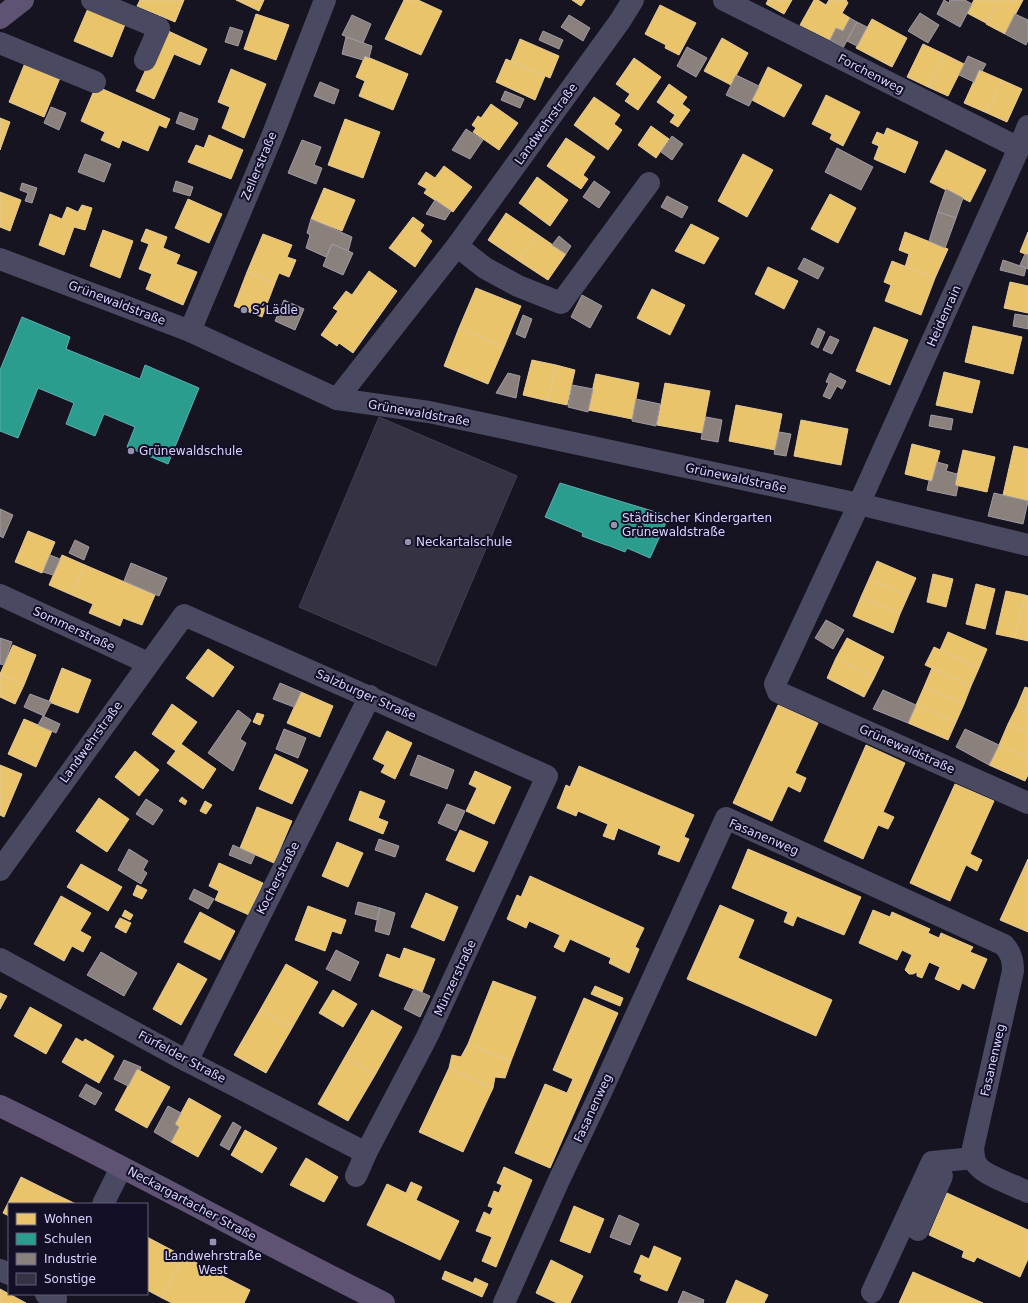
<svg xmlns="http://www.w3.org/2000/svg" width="1028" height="1303" viewBox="0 0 1028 1303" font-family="'DejaVu Sans',sans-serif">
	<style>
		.homes { fill: #e9c46a; stroke: #e4c997 }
		.schools { fill: #2a9d8f; stroke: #5eaeb1 }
		.industry { fill: #8a817c; stroke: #a29aa3 }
		.building { fill: #343243; stroke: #433f54 }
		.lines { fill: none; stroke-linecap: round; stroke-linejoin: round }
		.minor { stroke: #4a4962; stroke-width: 22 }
		.major { stroke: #5e5373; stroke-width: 22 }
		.poi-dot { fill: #9591b1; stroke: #130f26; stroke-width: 1.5 }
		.labels { text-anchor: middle; stroke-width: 4; stroke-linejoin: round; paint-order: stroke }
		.street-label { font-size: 12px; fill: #d9d4ff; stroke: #130f26 }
		.poi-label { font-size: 12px; fill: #d9d4ff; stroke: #130f26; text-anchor: start }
	</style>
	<rect width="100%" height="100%" fill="#161421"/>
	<!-- homes -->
	<g class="homes">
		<polygon points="140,0 184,0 175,22 137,6"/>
		<polygon points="236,0 264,0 259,11"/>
		<polygon points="404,0 418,0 442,11 421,55 385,39"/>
		<polygon points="572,0 585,0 581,6"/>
		<polygon points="768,0 792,0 784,14 766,4"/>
		<polygon points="814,0 818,0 826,5 829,0 846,0 848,3 842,13 850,18 843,31 836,28 830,40 800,25"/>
		<polygon points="974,0 999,0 986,23 967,13"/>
		<polygon points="999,0 1023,0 1005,34 986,24"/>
		<polygon points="660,5 696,23 679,55 665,48 666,45 645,34"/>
		<polygon points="89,6 126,22 112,57 74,41"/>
		<polygon points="256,14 289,25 276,60 244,49"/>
		<polygon points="872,19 907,38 892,67 856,48"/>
		<polygon points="164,29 207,49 200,65 174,54 154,99 136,91"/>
		<polygon points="722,38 748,53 731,85 704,71"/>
		<polygon points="520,39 559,56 550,78 511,61"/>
		<polygon points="923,44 944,54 928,87 907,77"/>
		<polygon points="944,54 964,64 948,96 928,87"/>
		<polygon points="365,56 408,74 393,110 359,96 365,81 356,77"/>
		<polygon points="634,58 661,77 638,110 625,101 630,94 616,84"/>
		<polygon points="506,59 545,76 535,100 496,82"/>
		<polygon points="25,63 60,78 44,117 9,102"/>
		<polygon points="768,67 802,85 784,117 752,100"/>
		<polygon points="231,69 266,84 244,138 222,128 230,107 218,102"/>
		<polygon points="979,70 1002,80 987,113 964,103"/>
		<polygon points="1002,80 1022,89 1007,122 987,113"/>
		<polygon points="669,84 687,97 682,104 690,110 678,127 670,122 675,115 657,102"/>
		<polygon points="96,86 170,119 166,128 159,125 148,151 122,140 119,148 101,140 105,132 81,121"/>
		<polygon points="826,95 860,112 843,146 830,139 832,134 812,124"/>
		<polygon points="594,97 620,115 614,124 622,130 608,150 574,125"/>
		<polygon points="491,104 518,123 499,150 473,132 476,128 472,125 478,116 481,118"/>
		<polygon points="0,118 10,122 0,150"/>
		<polygon points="345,119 380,132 363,178 328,165"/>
		<polygon points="651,126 669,139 656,158 638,145"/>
		<polygon points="887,128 918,142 905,173 874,159 879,146 872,143 877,132 884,135"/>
		<polygon points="209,135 243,150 231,179 188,162 196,145 204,148"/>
		<polygon points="566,138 595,157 583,175 588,179 581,189 547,166"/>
		<polygon points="946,150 986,170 970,202 930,182"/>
		<polygon points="743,154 773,170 747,217 718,201"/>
		<polygon points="444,166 472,187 453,212 424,193 427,189 418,184 426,172 435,178"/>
		<polygon points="537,177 568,200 550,226 519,203"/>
		<polygon points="324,188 355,200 342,231 311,219"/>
		<polygon points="0,192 21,200 10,231 0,227"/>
		<polygon points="830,194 856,208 838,243 811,229"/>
		<polygon points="188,199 222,214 209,243 175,228"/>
		<polygon points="82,205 92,208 85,230 74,227 64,255 39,245 50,214 62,219 67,207 78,212"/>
		<polygon points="506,213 537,234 519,261 488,240"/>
		<polygon points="413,217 424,225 420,231 432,241 415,267 389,248"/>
		<polygon points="691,224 719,238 704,264 675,251"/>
		<polygon points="146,229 167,237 163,248 180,255 176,264 197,272 183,305 146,289 152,274 139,269 149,244 141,241"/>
		<polygon points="103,230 133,241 120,278 90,266"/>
		<polygon points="905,232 948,249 935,278 905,267 909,254 899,250"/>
		<polygon points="1028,232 1028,255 1020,252"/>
		<polygon points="263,234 292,245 287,257 296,260 289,277 279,273 275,283 247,272"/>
		<polygon points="537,234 566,254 548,280 519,261"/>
		<polygon points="892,261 935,278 921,315 885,301 891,285 884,282"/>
		<polygon points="768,267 798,281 784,309 755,294"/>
		<polygon points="369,271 397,291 353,353 339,343 337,346 321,335 338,311 333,308 346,291 352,295"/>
		<polygon points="247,272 275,283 262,317 234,306"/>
		<polygon points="1010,282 1028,286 1028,313 1004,308"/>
		<polygon points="476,288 521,306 504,347 459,328"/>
		<polygon points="652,289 685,305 670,335 637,318"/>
		<polygon points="973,326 1022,337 1013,374 965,362"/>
		<polygon points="874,327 908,340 890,385 856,371"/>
		<polygon points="459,328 504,347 488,384 444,366"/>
		<polygon points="532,360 556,365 548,401 523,395"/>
		<polygon points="556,365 575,370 567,405 548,401"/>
		<polygon points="944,372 980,381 972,413 936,405"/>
		<polygon points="596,374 639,383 632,419 588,410"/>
		<polygon points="665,383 710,391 702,433 657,425"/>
		<polygon points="736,405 782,414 775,450 729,441"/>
		<polygon points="801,420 848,429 841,465 794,456"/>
		<polygon points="912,444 940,451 932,481 905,474"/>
		<polygon points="1014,446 1028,449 1028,501 1003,495"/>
		<polygon points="963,450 995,457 987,492 955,485"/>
		<polygon points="28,531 55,542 42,573 15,562"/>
		<polygon points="62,555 85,565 72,595 49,585"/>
		<polygon points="877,561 916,578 908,596 869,579"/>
		<polygon points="85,565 155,595 142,625 123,618 120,626 89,613 93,604 72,595"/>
		<polygon points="933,574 953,579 946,607 927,602"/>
		<polygon points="869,579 908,596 900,614 861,597"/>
		<polygon points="976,584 995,589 985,629 966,624"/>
		<polygon points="1006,591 1025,595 1015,638 996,634"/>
		<polygon points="1025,595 1028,596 1028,641 1015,638"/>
		<polygon points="861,597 900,614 893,633 853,616"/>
		<polygon points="948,632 987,649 979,668 940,650"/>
		<polygon points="847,638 884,657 874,678 836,658"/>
		<polygon points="13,645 36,655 24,685 0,674"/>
		<polygon points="934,647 979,668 971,686 925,665"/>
		<polygon points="208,649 234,667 213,697 186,678"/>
		<polygon points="836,658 874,678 864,697 827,678"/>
		<polygon points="62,668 91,680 78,713 49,702"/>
		<polygon points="932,668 971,686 964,704 924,687"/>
		<polygon points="0,674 24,685 15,704 0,697"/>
		<polygon points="924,687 964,704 956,722 916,705"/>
		<polygon points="1025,687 1028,688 1028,711 1017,706"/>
		<polygon points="301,692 333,706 320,737 287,723"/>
		<polygon points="172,704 197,722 176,751 152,734"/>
		<polygon points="778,705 818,723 795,773 806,778 800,792 788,786 772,821 733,803"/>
		<polygon points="916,705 956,722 948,740 908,723"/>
		<polygon points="1017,706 1028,711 1028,733 1008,724"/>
		<polygon points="257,713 264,715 260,725 253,722"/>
		<polygon points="24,719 52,731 36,767 8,754"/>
		<polygon points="1008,724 1028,733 1028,758 999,745"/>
		<polygon points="387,731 412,743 395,779 381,772 385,765 373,759"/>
		<polygon points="181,744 216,769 203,789 167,763"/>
		<polygon points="866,745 905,763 883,812 894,817 888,829 878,825 863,859 824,841"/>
		<polygon points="999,745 1028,758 1028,775 1025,781 989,765"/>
		<polygon points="135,751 159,770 139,796 115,777"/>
		<polygon points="275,754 308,770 292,804 259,789"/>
		<polygon points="0,765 22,774 4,817 0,815"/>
		<polygon points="579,766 694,815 684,837 689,839 679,862 658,854 661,846 618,828 614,840 603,836 608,824 578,811 576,816 557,808 566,785 570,787"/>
		<polygon points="475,771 511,787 494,824 466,811 477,788 469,784"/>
		<polygon points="955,784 994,801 970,854 982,860 977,871 966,865 950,901 910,883"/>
		<polygon points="360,791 385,801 378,818 388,822 383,834 349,820"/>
		<polygon points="182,797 187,801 185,805 179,801"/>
		<polygon points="99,798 129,819 107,852 76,831"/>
		<polygon points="205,801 212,805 206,814 200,811"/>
		<polygon points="257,807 292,821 274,863 240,848"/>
		<polygon points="460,830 488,842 474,872 446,860"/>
		<polygon points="337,842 363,853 348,887 322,876"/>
		<polygon points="748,849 861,897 844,935 797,916 793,926 784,922 788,912 732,888"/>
		<polygon points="1028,859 1028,932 1000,920"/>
		<polygon points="219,863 263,883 249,915 215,900 219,891 209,886"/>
		<polygon points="81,864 122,887 108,911 67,887"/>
		<polygon points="530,876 644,928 635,947 639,949 629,973 609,963 611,958 570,939 564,952 554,947 560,935 529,921 526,928 507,919 517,895 521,897"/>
		<polygon points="137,885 147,890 142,899 133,895"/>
		<polygon points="426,893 458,907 444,941 411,927"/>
		<polygon points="61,896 91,913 80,931 91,937 83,952 72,946 64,961 34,944"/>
		<polygon points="720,905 754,920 738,958 832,1000 816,1036 687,979"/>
		<polygon points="308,906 346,920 341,934 332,931 325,951 295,940"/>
		<polygon points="125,910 133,915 130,920 122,916"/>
		<polygon points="873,910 890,917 892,912 930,929 928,933 939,938 941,933 973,947 970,952 987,959 974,989 962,983 959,990 935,979 940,967 929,962 922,978 917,976 917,972 913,974 909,974 905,970 912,955 902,950 897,960 859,943"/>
		<polygon points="200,912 235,931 220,960 184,942"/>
		<polygon points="120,918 131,923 126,933 115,927"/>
		<polygon points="404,948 435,959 422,992 379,976 387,954 400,959"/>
		<polygon points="178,963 207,979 181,1025 153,1009"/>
		<polygon points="286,964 318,982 292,1028 260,1010"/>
		<polygon points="493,981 536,997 511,1061 468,1044"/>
		<polygon points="595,986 623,998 620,1006 591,994"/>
		<polygon points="333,990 357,1004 343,1027 319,1013"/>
		<polygon points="0,993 7,996 0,1009"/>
		<polygon points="584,998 618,1013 550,1168 515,1153 545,1084 567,1093 573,1079 553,1070"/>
		<polygon points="30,1007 62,1025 46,1054 14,1036"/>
		<polygon points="260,1010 292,1028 266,1073 234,1055"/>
		<polygon points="372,1010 402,1027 375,1075 345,1057"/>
		<polygon points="76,1038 83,1042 85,1039 114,1056 99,1083 62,1062"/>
		<polygon points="468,1044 511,1061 505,1078 495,1077 493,1088 449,1068 452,1055 461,1057"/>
		<polygon points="345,1057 375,1075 348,1121 318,1104"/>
		<polygon points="449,1068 493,1088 463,1152 419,1132"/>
		<polygon points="137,1069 170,1087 147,1128 115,1110"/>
		<polygon points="189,1098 221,1116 198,1157 171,1142 179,1127 175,1124"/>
		<polygon points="245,1130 277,1148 262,1173 231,1155"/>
		<polygon points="306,1158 338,1177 324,1202 290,1185"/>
		<polygon points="504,1167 532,1180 496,1267 482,1261 492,1237 476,1231 484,1212 490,1215 493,1208 488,1206 494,1191 499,1193 502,1185 497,1183"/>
		<polygon points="21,1177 53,1193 48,1204 9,1204 9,1216 3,1213"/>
		<polygon points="411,1182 422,1187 416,1200 459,1221 440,1260 367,1225 387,1184 406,1193"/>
		<polygon points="53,1193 76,1204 48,1204"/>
		<polygon points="947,1193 1028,1230 1028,1259 1020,1277 977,1257 974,1262 962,1257 964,1251 929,1235"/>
		<polygon points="574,1206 604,1219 590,1253 560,1241"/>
		<polygon points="147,1237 183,1256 162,1298 147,1290"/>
		<polygon points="654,1246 681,1258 667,1291 640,1280 642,1275 634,1272 641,1255 649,1259"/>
		<polygon points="183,1256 250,1290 244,1303 172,1303 162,1298"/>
		<polygon points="551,1260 583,1276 570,1303 557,1303 536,1293"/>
		<polygon points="445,1271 473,1283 475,1278 488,1284 482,1297 442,1279"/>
		<polygon points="913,1272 983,1303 899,1303"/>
		<polygon points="736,1280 768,1295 764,1303 726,1303"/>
		<polygon points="0,1289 26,1303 0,1303"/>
	</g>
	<!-- schools -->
	<g class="schools">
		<polygon points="22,317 70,337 66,349 140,379 145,365 199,388 168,464 127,447 135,427 104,414 95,436 66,424 74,403 38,388 18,438 0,431 0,370"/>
		<polygon points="560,483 669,516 650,558 627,548 625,552 607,545 606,545 582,536 583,533 545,517"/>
	</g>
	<!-- industry -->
	<g class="industry">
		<polygon points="944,0 949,3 950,0 965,0 972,4 960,27 937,14"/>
		<polygon points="920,13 939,25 928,43 908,31"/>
		<polygon points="1015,14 1028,20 1028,40 1026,45 1005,34"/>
		<polygon points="352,15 371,24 363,43 342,35"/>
		<polygon points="569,15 590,28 583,41 561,27"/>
		<polygon points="850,18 857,22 843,48 830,40 836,28 843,31"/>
		<polygon points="857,22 867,27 857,46 847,41"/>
		<polygon points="230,27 243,31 238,46 225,42"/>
		<polygon points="543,31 563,40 559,49 539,40"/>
		<polygon points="346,37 372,46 369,58 365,56 363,60 342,54"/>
		<polygon points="687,47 707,58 696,77 677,66"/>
		<polygon points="968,56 986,64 982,71 979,70 974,82 959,75"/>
		<polygon points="736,75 759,86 749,106 726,95"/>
		<polygon points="320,82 339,90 334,104 314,96"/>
		<polygon points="505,91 524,99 520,108 501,100"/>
		<polygon points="51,107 66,113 59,130 44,123"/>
		<polygon points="180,112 198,119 194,130 176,123"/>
		<polygon points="466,129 483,140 470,159 452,150"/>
		<polygon points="672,136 683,144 672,160 661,152"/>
		<polygon points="302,140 321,147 314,165 322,168 316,184 288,173"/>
		<polygon points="837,148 873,167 861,190 825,172"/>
		<polygon points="85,154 111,164 104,182 78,172"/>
		<polygon points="176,181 193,187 190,196 173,191"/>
		<polygon points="594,181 610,192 599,208 583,197"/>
		<polygon points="22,183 37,188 32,203 25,201 28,193 20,190"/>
		<polygon points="946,189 963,198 956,218 938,212"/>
		<polygon points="667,196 688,207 682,218 661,207"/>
		<polygon points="435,200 451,211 445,220 426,214"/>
		<polygon points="938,212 956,218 945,248 929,241"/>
		<polygon points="311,219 352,237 348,252 332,244 326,257 306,248 310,235 307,233"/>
		<polygon points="559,236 571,246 566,254 552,245"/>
		<polygon points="332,244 353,253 343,275 323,266"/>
		<polygon points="1025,254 1028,255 1028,269 1020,265"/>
		<polygon points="804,258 824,268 818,279 798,269"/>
		<polygon points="1003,260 1026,268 1024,276 1000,270"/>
		<polygon points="582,295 602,306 590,328 571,317"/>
		<polygon points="284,300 304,309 295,330 275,321"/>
		<polygon points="1015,314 1028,316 1028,329 1013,326"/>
		<polygon points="523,315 532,319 525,338 516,334"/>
		<polygon points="818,328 825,332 818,348 811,344"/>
		<polygon points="830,336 839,340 832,354 823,350"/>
		<polygon points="508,373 520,376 516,398 496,393"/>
		<polygon points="830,373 846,381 842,389 837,386 830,399 823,396 829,383 826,382"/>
		<polygon points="572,385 593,389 588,412 568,407"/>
		<polygon points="636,399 660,404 656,426 632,421"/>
		<polygon points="931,415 953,419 951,430 929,426"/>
		<polygon points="706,417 722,420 718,442 701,439"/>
		<polygon points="779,432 791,434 786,456 774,454"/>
		<polygon points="937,462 948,465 946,471 957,474 955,485 958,486 956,496 927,490 929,481 932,481"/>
		<polygon points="994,493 1028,501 1023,524 988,516"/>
		<polygon points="0,509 13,515 3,538 0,536"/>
		<polygon points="75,540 89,547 84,560 69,553"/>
		<polygon points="50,555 60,559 53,575 43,572"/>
		<polygon points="131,563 167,578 159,596 124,581"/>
		<polygon points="826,620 844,630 833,649 815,638"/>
		<polygon points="0,638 12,642 4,665 0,664"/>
		<polygon points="280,683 301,692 294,707 273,699"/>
		<polygon points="883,690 916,705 908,723 873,709"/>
		<polygon points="30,694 51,702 44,716 24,707"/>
		<polygon points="238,710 251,720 240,739 246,743 233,771 208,753"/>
		<polygon points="43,716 60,724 56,733 38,725"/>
		<polygon points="284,729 306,738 298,758 276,749"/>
		<polygon points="965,729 999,745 989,765 956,747"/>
		<polygon points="418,755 454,770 447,789 410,775"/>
		<polygon points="146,799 163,810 153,825 136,814"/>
		<polygon points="447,804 465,811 456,831 438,823"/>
		<polygon points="379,839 399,846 395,857 375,850"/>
		<polygon points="233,845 255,855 251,864 229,855"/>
		<polygon points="129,849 148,861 143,870 147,873 141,884 118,870"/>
		<polygon points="194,889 214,899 208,909 189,899"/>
		<polygon points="358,902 380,908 377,920 355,914"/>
		<polygon points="380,908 395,913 389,935 375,931"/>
		<polygon points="336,950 359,962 350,981 326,969"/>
		<polygon points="101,952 137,973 124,996 87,975"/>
		<polygon points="414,989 430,996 420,1017 404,1009"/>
		<polygon points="124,1060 141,1067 140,1070 137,1069 128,1086 114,1079"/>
		<polygon points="86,1084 102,1093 95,1105 79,1096"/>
		<polygon points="168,1106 181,1113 175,1124 179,1127 171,1142 154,1132"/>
		<polygon points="233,1122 241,1127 229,1150 220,1145"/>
		<polygon points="619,1215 639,1224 630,1245 610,1237"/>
		<polygon points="683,1291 704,1300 703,1303 678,1303"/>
	</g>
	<!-- building -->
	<polygon class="building" points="379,417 517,476 436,666 299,607"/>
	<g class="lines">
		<!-- minor -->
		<g class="minor">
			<polyline points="92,0 159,28 145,60"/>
			<polyline points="724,0 1019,148"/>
			<polyline points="0,43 95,82"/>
			<polyline points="1028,126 1019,148 859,504 775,684 778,692 1028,803"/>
			<polyline points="457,246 485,268 518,286 561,303 649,183"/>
			<polyline points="0,259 190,331 337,399 429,412 859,504 1028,545"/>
			<polyline points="190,331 273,134 325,0"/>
			<polyline points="337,399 457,246 620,21 633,0"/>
			<polyline points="0,595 148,663"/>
			<polyline points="0,870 184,615 547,776 427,1037 366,1153 356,1176"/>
			<polyline points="0,959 187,1061 366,1153"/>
			<polyline points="187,1061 370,696"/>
			<polyline points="103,1204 121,1168"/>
			<polyline points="918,1230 942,1176"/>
			<polyline points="0,1270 9,1274"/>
			<polyline points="872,1292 932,1162 974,1158"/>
			<polyline points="46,1294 56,1299"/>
			<path d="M504 1303 559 1180 602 1090 726 818 1004 945C1011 953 1013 960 1013 971L973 1148C974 1154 973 1161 978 1166 983 1174 1017 1187 1028 1192"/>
		</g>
		<!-- major -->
		<g class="major">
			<polyline points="0,18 23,0"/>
			<path d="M0 1106C129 1168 255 1239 384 1303"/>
		</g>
	</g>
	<!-- markers -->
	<g class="poi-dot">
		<circle cx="244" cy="310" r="4"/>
		<circle cx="131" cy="451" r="4"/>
		<circle cx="614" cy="525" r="4"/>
		<circle cx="408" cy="542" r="4"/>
		<rect x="209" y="1238" width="8" height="8" rx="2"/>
	</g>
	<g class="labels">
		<!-- street labels -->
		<g class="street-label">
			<text transform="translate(871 74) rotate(27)" y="4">Forchenweg</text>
			<text transform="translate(546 124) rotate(-54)" y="4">Landwehrstraße</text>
			<text transform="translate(259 166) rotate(-67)" y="4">Zellerstraße</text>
			<text transform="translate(117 303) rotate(21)" y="4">Grünewaldstraße</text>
			<text transform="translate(944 316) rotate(-66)" y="4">Heidenrain</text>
			<text transform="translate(419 413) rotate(10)" y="4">Grünewaldstraße</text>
			<text transform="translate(736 478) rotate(12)" y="4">Grünewaldstraße</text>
			<text transform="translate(74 629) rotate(25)" y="4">Sommerstraße</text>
			<text transform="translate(366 695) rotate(24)" y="4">Salzburger Straße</text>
			<text transform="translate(91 742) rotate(-54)" y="4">Landwehrstraße</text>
			<text transform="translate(907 749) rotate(24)" y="4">Grünewaldstraße</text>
			<text transform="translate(764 837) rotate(23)" y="4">Fasanenweg</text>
			<text transform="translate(278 878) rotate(-63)" y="4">Kocherstraße</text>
			<text transform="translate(455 978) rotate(-65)" y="4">Münzerstraße</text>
			<text transform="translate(182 1057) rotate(28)" y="4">Fürfelder Straße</text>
			<text transform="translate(993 1060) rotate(-77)" y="4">Fasanenweg</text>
			<text transform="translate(593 1108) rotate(-65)" y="4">Fasanenweg</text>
			<text transform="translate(192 1204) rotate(28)" y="4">Neckargartacher Straße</text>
		</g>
		<!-- poi labels -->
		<g class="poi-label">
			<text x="252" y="314">S´Lädle</text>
			<text x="139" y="455">Grünewaldschule</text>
			<text x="622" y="522">Städtischer Kindergarten<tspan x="622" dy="14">Grünewaldstraße</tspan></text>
			<text x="416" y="546">Neckartalschule</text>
			<text x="213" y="1260" text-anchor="middle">Landwehrstraße<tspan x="213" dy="14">West</tspan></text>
		</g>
	</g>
	<!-- legend -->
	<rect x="8" y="1203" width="140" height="92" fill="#130f26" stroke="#625e7d"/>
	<rect x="16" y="1213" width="20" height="12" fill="#e9c46a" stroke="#625e7d"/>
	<text x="44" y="1223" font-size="12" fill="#d9d4ff">Wohnen</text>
	<rect x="16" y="1233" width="20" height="12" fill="#2a9d8f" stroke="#625e7d"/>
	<text x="44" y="1243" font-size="12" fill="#d9d4ff">Schulen</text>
	<rect x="16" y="1253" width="20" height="12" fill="#8a817c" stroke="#625e7d"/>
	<text x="44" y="1263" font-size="12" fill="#d9d4ff">Industrie</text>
	<rect x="16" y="1273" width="20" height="12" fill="#343243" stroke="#625e7d"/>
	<text x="44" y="1283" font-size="12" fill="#d9d4ff">Sonstige</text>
</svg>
